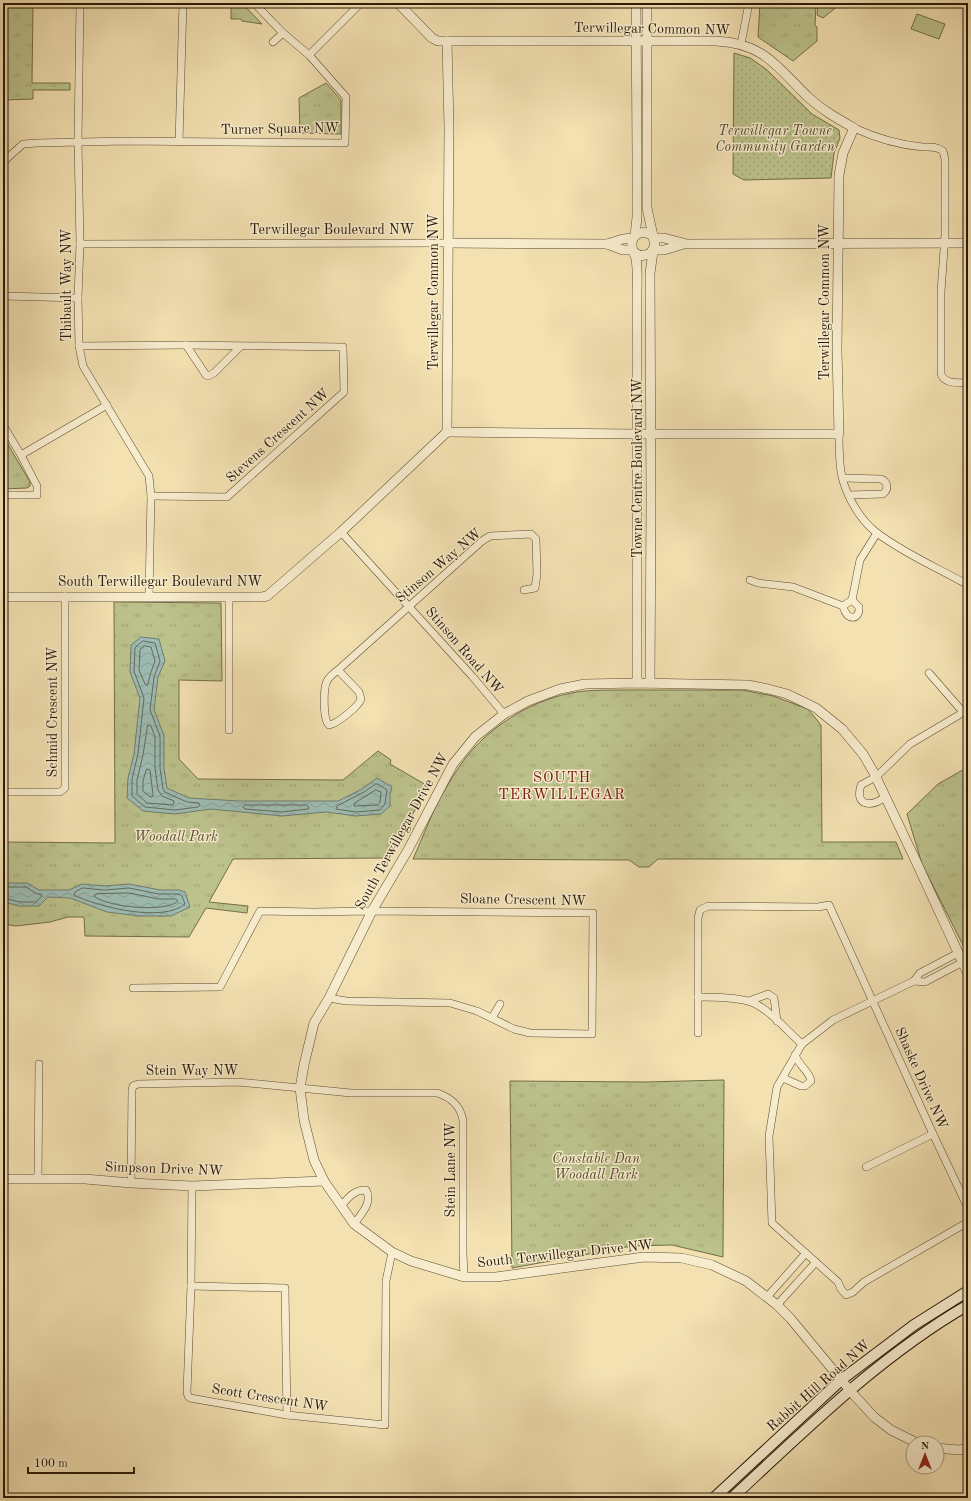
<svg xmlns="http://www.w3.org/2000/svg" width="971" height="1501" viewBox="0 0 971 1501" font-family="'Old Standard TT',serif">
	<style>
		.grass { fill: url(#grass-dots); stroke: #726e49 }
		.park { fill: url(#park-tufts); stroke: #726e49 }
		.pitch { fill: #bcc28c; stroke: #726e49 }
		.water { fill: url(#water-waves); stroke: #6f7b6e }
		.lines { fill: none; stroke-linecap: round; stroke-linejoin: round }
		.shore { stroke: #636a5c; stroke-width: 1 }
		.minor-casing { stroke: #5c4b31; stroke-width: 8 }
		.tertiary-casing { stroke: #5c4b31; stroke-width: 10 }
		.secondary-casing { stroke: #291906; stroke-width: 12 }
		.minor { stroke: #f7eccd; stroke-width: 7 }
		.tertiary { stroke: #f7eccd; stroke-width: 9 }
		.secondary { stroke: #f7eccd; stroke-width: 10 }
		.labels { text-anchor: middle; stroke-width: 3; stroke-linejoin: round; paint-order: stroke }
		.street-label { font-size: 14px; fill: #291906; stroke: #f7eccd }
		.park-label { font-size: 14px; font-style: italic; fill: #554c2e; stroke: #f7eccd }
		.neighbourhood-label { font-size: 15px; letter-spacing: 1px; fill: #7a1f14; stroke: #f7eccd }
	</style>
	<defs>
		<pattern id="grass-dots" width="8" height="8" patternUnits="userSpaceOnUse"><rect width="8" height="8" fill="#bcc28c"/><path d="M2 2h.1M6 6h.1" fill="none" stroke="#a2a677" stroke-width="1.8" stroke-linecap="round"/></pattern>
		<pattern id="park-tufts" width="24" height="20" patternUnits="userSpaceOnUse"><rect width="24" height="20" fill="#bcc28c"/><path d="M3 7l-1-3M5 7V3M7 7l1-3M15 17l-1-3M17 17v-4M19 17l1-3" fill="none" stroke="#a2a677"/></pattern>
		<pattern id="water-waves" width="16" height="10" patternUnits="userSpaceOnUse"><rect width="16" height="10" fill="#9dbcb3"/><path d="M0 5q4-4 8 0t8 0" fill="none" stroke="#87a198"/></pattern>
	</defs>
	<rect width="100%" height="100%" fill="#f3e1b2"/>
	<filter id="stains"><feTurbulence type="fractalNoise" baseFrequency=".005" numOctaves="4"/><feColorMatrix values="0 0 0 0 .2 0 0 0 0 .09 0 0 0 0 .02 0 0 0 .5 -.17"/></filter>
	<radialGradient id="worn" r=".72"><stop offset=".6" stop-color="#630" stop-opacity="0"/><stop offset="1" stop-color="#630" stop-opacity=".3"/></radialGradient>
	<!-- grass -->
	<polygon class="grass" points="734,53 750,58 766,69 812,114 839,130 840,138 834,153 831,178 744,180 733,174"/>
	<!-- park -->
	<g class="park">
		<polygon points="3,3 33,3 32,83 70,83 70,90 33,90 33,99 3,100"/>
		<polygon points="231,3 242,3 262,24 242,21 241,19 231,19"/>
		<polygon points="760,3 816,3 815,25 817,27 817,41 793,61 758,37"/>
		<polygon points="818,3 838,3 839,5 823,18 817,15"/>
		<polygon points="326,83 341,100 341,134 300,133 299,98"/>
		<polygon points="3,436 30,482 30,486 27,488 3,489"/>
		<polygon points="114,602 221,603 222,681 179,680 179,759 198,779 343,780 378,751 391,760 390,764 428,786 389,858 233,859 209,902 248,906 247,913 206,908 189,937 85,936 84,917 68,917 50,922 16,926 3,924 3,842 115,843"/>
		<path d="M621 690H742L773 696 808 709 821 725 822 842H896L903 859H658L649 867H639L629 860 413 859C423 837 433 809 446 788 454 774 463 760 474 748 502 718 543 695 585 691 597 690 609 690 621 690Z"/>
		<polygon points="968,767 968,955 922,864 907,814 938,784"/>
		<polygon points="724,1080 723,1257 672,1245 632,1246 512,1268 510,1081 645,1082"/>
	</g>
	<!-- pitch -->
	<polygon class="pitch" points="917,14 945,24 939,39 911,29"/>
	<!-- water -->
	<g class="water">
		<polygon points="141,637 159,639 165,661 158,677 154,710 164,735 164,768 167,788 189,798 239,801 338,801 362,789 377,778 392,787 390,794 390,806 381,814 356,816 326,812 282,816 211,809 175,814 143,811 127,798 128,778 134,754 140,698 130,672 131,645"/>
		<polygon points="3,883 27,883 39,890 69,890 82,884 104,886 129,884 160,890 179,890 185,892 190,907 171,916 139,916 107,912 70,898 48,897 39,906 19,906 4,902"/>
	</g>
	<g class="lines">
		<!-- shore -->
		<g class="shore">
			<polygon points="143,641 155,643 160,661 154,677 150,710 160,736 160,768 163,789 165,792 187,802 199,803 200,805 198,807 175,810 145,807 132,796 132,779 138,754 144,698 134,671 135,648"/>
			<polygon points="145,646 151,647 155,661 150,675 148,684 147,686 145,684 139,670 140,650"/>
			<polygon points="148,725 151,726 155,737 155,768 158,790 162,796 174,801 173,805 147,803 137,794 137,780 143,755"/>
			<polygon points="147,769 150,770 153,795 152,797 149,796 143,791 143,781"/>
			<polygon points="376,784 378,784 387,790 385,804 380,810 356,812 336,809 337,806 364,792"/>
			<polygon points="376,790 381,792 380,802 378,805 354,806 355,803"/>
			<polygon points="245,805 307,805 309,808 308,809 282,812 245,809 243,807"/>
			<polyline points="3,887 26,887 37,894 41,894 42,896 36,902 20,902 3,898"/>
			<path d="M83 888 104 890 129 888 159 894H178L182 896 185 904C163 923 98 907 74 895L75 892Z"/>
			<path d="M129 893 159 899H176L178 901C166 913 106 907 94 896L96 894Z"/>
		</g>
		<defs>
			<g id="minor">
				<polyline points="80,3 78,141 80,244 78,298 79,346 83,366 149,476 151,496 149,596"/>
				<polyline points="273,42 283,33"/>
				<polyline points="741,44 749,3"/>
				<polyline points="309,55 361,3"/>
				<path d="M854 128C876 138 899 145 923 147 930 147 937 146 943 151L945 159V235L941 292V374C945 385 959 382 968 383"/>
				<polyline points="179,142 183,3"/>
				<polyline points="3,162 23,144 37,143 125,141 345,143 346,97 309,55 283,33 254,3"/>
				<polyline points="80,244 447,243"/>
				<polyline points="3,296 78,298"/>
				<polyline points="186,345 206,375 208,376 214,373 240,347"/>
				<polyline points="79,346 186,345 343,347 344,392 227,497 151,496"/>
				<polyline points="3,425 21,455 37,486 37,495 3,495"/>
				<path d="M839 434C839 448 839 463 842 477 847 497 860 520 877 533 905 554 938 568 968 585"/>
				<polyline points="21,455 107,405"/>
				<path d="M843 478 881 479C888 482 889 489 883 494L849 495"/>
				<polyline points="341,532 472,676 504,714"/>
				<polyline points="750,580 758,583 793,587 843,606 852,600 860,560 877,533"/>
				<polyline points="229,597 229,730"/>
				<path d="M843 606C846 621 860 621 859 607L852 600"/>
				<path d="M338 670 359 692 361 699C359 706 337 724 329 725 323 720 323 689 327 681 329 677 334 673 338 670L482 541 490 536 531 534 536 539 537 574 535 588 524 590"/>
				<polyline points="929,673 963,712"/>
				<polyline points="3,792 60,792 65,788 65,596"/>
				<path d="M885 797C872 807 854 807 861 785L876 777 910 744 959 715 968 707"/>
				<polyline points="958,953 920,973 914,981 833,1020 802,1044 777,1087 769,1136 772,1223 838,1282 841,1289 846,1295 853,1292 864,1282 968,1222"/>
				<polyline points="914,981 925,982 963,962"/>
				<polyline points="133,988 220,987 260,911 313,912 372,911 593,913 592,1034 530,1033 514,1029 477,1011 450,1003 346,1001 329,998"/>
				<path d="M698 997C714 997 732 997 748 1001 767 1006 787 1031 802 1044"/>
				<polyline points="749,1001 768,994 774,998 777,1021"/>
				<polyline points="492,1018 500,1004"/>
				<polyline points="698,1033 698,918 700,910 708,906 818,907 829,905 933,1134 968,1208"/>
				<path d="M783 1078 801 1086H805L811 1081C810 1072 799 1066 795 1055"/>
				<polyline points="866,1167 933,1134"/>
				<polyline points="38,1179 39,1064"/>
				<path d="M131 1183 132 1090 133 1086 138 1084 238 1082 351 1093H437C450 1097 461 1106 463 1121V1254L464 1277"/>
				<polyline points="192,1186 191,1286 187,1392 188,1396 190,1398 287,1415 385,1425 386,1281 392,1252"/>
				<path d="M341 1206C348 1198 355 1189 366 1190 373 1203 361 1214 354 1224"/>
				<polyline points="191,1286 285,1288 287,1415"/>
				<polyline points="767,1297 806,1253"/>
				<polyline points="777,1305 816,1262"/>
			</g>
			<g id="tertiary">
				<polyline points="398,3 432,38 438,41 447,41"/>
				<polyline points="647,3 647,208 653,236"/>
				<path d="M447 41H716C764 43 777 67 808 97 822 110 838 119 854 128L843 153 839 175 837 350 839 434H637L447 432 449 128Z"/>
				<polyline points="635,236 637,217 637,155 636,3"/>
				<polyline points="653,238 664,238 687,244 968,243"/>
				<polyline points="447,243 607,244 623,239 633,238"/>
				<polyline points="607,244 623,250 633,250"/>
				<polyline points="654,250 664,250 684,244"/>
				<path d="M634 252 640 256 650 254 655 246 653 236C645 230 632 232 632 244 631 249 635 254 636 259 638 270 637 283 637 294V683"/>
				<polyline points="3,597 262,597 267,596 341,532 447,432"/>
				<polyline points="650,683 651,502 650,273 653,252"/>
				<polyline points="3,1179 85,1179 131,1183 192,1186 324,1181"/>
				<polyline points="917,1443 891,1430 874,1417 853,1394 790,1318 777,1305 746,1281 712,1265 682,1258 644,1257 496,1277 464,1277 411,1261 392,1252 354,1224 324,1181 314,1160 304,1120 300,1088 304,1065 314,1023 329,998 372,911 408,850 453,764 475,737 504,714 528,701 560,689 585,684 637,683 748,685 768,689 787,694 816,708 842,729 863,754 874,773 913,855 968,974"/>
				<polyline points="937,1448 958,1450 968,1449"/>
			</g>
			<g id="secondary">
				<polyline points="714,1498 841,1380 914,1325 968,1291"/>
				<path d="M732 1498C806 1429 880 1356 968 1305"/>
			</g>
		</defs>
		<!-- minor casing -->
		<use href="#minor" class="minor-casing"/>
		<!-- tertiary casing -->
		<use href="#tertiary" class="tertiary-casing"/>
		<!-- secondary casing -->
		<use href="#secondary" class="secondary-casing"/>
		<!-- minor -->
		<use href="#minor" class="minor"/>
		<!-- tertiary -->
		<use href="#tertiary" class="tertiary"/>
		<!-- secondary -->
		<use href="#secondary" class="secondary"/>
	</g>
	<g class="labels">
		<!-- street labels -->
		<g class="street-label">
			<text transform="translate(652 28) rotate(1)" y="5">Terwillegar Common NW</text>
			<text transform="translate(280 128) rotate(-1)" y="5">Turner Square NW</text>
			<text x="332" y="234">Terwillegar Boulevard NW</text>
			<text transform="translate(66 285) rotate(-90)" y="5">Thibault Way NW</text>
			<text transform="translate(433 292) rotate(-90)" y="5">Terwillegar Common NW</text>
			<text transform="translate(824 302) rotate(-90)" y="5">Terwillegar Common NW</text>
			<text transform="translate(277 435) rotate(-42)" y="5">Stevens Crescent NW</text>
			<text transform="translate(637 468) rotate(-90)" y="5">Towne Centre Boulevard NW</text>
			<text transform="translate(438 565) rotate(-40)" y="5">Stinson Way NW</text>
			<text x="160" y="586">South Terwillegar Boulevard NW</text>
			<text transform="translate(465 650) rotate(49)" y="5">Stinson Road NW</text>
			<text transform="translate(52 712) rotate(-90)" y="5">Schmid Crescent NW</text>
			<text transform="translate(401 831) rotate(-61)" y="5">South Terwillegar Drive NW</text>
			<text transform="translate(523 899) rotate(1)" y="5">Sloane Crescent NW</text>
			<text x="192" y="1075">Stein Way NW</text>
			<text transform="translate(922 1078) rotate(66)" y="5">Shaske Drive NW</text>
			<text transform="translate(164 1168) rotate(2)" y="5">Simpson Drive NW</text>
			<text transform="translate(450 1170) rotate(-90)" y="5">Stein Lane NW</text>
			<text transform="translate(565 1253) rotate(-6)" y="5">South Terwillegar Drive NW</text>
			<text transform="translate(818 1385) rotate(-41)" y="5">Rabbit Hill Road NW</text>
			<text transform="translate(270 1397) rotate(9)" y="5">Scott Crescent NW</text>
		</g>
		<!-- park labels -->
		<g class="park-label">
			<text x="775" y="135">Terwillegar Towne<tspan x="775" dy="16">Community Garden</tspan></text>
			<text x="176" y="841">Woodall Park</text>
			<text x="596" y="1163">Constable Dan<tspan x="596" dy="16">Woodall Park</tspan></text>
		</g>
		<!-- neighbourhood labels -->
		<g class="neighbourhood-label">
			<text x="562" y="782">SOUTH<tspan x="562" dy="17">TERWILLEGAR</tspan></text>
		</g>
	</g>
	<!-- margin -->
	<rect width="971" height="1501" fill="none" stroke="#f3e1b2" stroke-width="16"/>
	<rect x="4" y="4" width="963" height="1493" fill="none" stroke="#291906" stroke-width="2"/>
	<rect x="8" y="8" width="955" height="1485" fill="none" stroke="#291906"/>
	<!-- north arrow -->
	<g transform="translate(925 1455)"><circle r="19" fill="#f7eccd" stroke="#a5987d"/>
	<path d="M0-3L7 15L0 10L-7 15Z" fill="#8f2418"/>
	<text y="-6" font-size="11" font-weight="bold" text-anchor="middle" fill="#291906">N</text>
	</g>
	<!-- scale -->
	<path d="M28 1467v6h106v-6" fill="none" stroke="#291906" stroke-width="2"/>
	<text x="34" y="1467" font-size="12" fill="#291906" stroke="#f7eccd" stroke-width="3" paint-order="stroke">100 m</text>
	<rect width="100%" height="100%" filter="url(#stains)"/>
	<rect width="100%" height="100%" fill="url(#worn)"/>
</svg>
